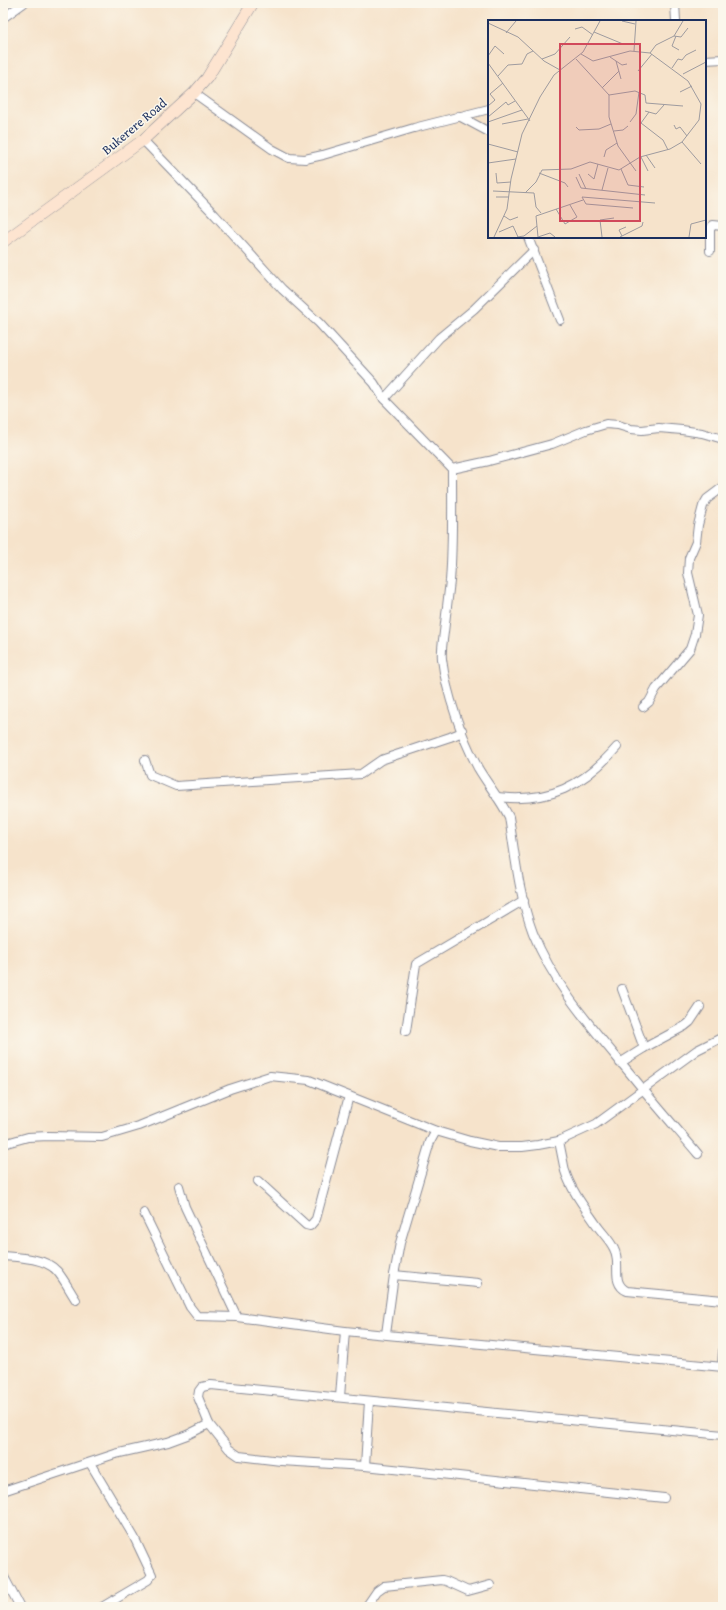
<svg xmlns="http://www.w3.org/2000/svg" width="726" height="1610" viewBox="0 0 726 1610" font-family="'Gentium Book Plus',serif">
	<style>
		.lines { fill: none; stroke-linecap: round; stroke-linejoin: round }
		.street-casing { stroke: #888994; stroke-width: 10 }
		.secondary-casing { stroke: #888994; stroke-width: 12 }
		.street { stroke: #fff; stroke-width: 8 }
		.secondary { stroke: #fde4d0; stroke-width: 11 }
		.labels { text-anchor: middle; stroke-width: 3; stroke-linejoin: round; paint-order: stroke }
		.street-label { font-size: 13px; fill: #1b2f5e; stroke: #fbf7ec }
		.inset-road { fill: none; stroke: #9e9b9f; stroke-width: 1 }
		.view { fill: #d1495b; fill-opacity: 0.15; stroke: #d1495b; stroke-width: 2 }
		.inset-edge { fill: none; stroke: #1b2f5e; stroke-width: 2 }
	</style>
	<rect width="100%" height="100%" fill="#fbf7ec"/>
	<filter id="ink" filterUnits="userSpaceOnUse"><feTurbulence type="fractalNoise" baseFrequency=".025" numOctaves="2"/><feDisplacementMap in="SourceGraphic" scale="8" xChannelSelector="R" yChannelSelector="G"/><feConvolveMatrix kernelMatrix="1 2 1 2 8 2 1 2 1" color-interpolation-filters="sRGB"/></filter>
	<filter id="wash" filterUnits="userSpaceOnUse"><feTurbulence type="fractalNoise" baseFrequency=".012" numOctaves="4" result="noise"/><feDisplacementMap in="SourceGraphic" scale="16" xChannelSelector="R" yChannelSelector="G"/><feGaussianBlur stdDeviation="0.9" result="paint"/><feColorMatrix in="noise" values="0 0 0 0 0 0 0 0 0 0 0 0 0 0 0 0 0 1.4 0 .05"/><feComposite in="paint" operator="in"/></filter>
	<g filter="url(#wash)">
		<rect width="100%" height="100%" fill="#f6e3cb"/>
	</g>
	<g filter="url(#ink)">
		<g class="lines">
			<defs>
				<g id="street">
					<polyline points="675,3 676,21"/>
					<polyline points="3,18 24,3"/>
					<polyline points="705,60 723,59"/>
					<polyline points="194,93 272,149 289,158 305,159 323,155 414,128 489,109"/>
					<polyline points="459,116 489,132"/>
					<polyline points="143,140 215,215 282,289 319,323 374,383 384,399 452,469 489,461 552,444 586,430 606,424 618,425 631,429 642,430 659,428 682,430 702,433 723,439"/>
					<polyline points="528,237 560,320"/>
					<polyline points="710,251 710,229 713,225 723,226"/>
					<polyline points="384,399 439,338 474,309 534,250"/>
					<path d="M452 469C452 506 453 543 450 581 448 598 446 615 444 632 443 641 441 650 442 659 446 693 462 738 478 768 488 785 500 799 509 817 515 855 519 896 533 933 555 988 596 1032 633 1077 654 1103 676 1128 698 1154"/>
					<polyline points="643,707 649,702 656,689 690,649 695,634 698,615 688,573 689,558 696,542 698,525 703,506 707,499 723,487"/>
					<polyline points="145,760 150,775 176,786 361,774 381,760 450,737 460,733 462,730"/>
					<path d="M497 797C550 803 583 786 617 747"/>
					<polyline points="406,1031 416,964 524,900"/>
					<polyline points="644,1048 685,1026 690,1022 700,1007"/>
					<polyline points="620,1063 644,1048 622,989"/>
					<path d="M559 1141C561 1151 563 1161 565 1171 571 1190 585 1208 596 1224 602 1233 610 1240 614 1249 622 1263 610 1283 627 1291L723 1300"/>
					<polyline points="3,1144 28,1137 48,1136 102,1137 139,1126 230,1089 270,1076 309,1080 436,1131 470,1141 498,1147 522,1147 538,1145 559,1141 596,1124 697,1050 723,1037"/>
					<polyline points="258,1181 306,1225 310,1226 316,1219 349,1096"/>
					<polyline points="179,1186 185,1207 237,1317"/>
					<polyline points="144,1213 190,1307 197,1316 237,1317 345,1331 723,1367"/>
					<path d="M3 1256C18 1257 46 1258 57 1271 64 1279 70 1291 76 1300"/>
					<polyline points="394,1275 478,1283"/>
					<polyline points="386,1334 394,1275 400,1243 430,1142 436,1131"/>
					<polyline points="722,1367 723,1351"/>
					<polyline points="340,1397 345,1331"/>
					<polyline points="90,1463 134,1537 152,1575 148,1580 102,1607"/>
					<polyline points="365,1466 369,1401"/>
					<polyline points="3,1491 115,1454 168,1442 187,1435 209,1424"/>
					<polyline points="664,1498 365,1466 281,1461 239,1456 229,1449 209,1424 198,1397 199,1391 202,1387 211,1385 723,1435"/>
					<polyline points="3,1575 20,1607"/>
					<polyline points="366,1607 377,1591 384,1586 442,1580 446,1581 468,1591 490,1585"/>
				</g>
				<polyline id="secondary" points="3,242 143,140 194,93 207,78 253,3"/>
			</defs>
			<!-- street casing -->
			<use href="#street" class="street-casing"/>
			<!-- secondary casing -->
			<use href="#secondary" class="secondary-casing"/>
			<!-- street -->
			<use href="#street" class="street"/>
			<!-- secondary -->
			<use href="#secondary" class="secondary"/>
		</g>
	</g>
	<g class="labels">
		<!-- street labels -->
		<g class="street-label">
			<text transform="translate(134 126) rotate(-40)" y="5">Bukerere Road</text>
		</g>
	</g>
	<!-- overview -->
	<g transform="translate(488 20)">
		<rect width="218" height="218" fill="#f6e3cb"/>
		<path class="inset-road" d="M134 1 147 4M0 3 30 17 56 41 72 50M87 9 94 7 105 15M106 12 135 24M18 13 28 1M186 16 193 17 200 8M188 16 184 26 191 30M146 31 148 1M162 33 168 25 186 16 195 1M0 36 7 26 16 34M122 37 134 45 139 44M54 39 67 34 82 17M88 39 121 75 147 71 157 75 158 83 195 86M128 41 133 59M0 43 42 101M184 48 190 39 194 40 198 35 208 30M150 51 164 34M195 54 218 42M10 56 20 45 34 44 39 34 45 31M114 68 131 51M192 72 204 66M121 75V97L130 126 148 151M0 86 7 80 2 74 15 63M157 91 168 94 176 85M161 92 153 103 175 120 180 130M0 97 18 82 20 85 27 81M0 102 34 90M142 102 148 94 151 72M14 104 40 99M186 105 188 109 192 107 199 116M88 107 91 110 111 109 123 104M126 111 135 110 140 106M194 122 213 144M0 124 30 132M158 135 167 148M116 137 118 130 129 123M153 137 160 151M0 143 28 139M133 149 140 165 156 167M8 153 9 163 23 162M51 153 77 163 80 167M91 154 98 169M100 154 106 159 110 144M88 157 93 168 157 175M114 170 120 148M5 171 46 173 48 187 53 193M37 173 48 162 54 150 83 149 102 142 131 150 152 137 182 129 194 122 211 100 213 84 200 61 162 33 142 31 105 41 93 34M8 177H21M145 188 98 184 94 177 167 183M68 189 77 204 89 197 82 185M16 196 22 200 30 197M11 212 25 206 30 217M134 216 131 210 138 207M6 217 19 189 23 159 34 114 52 77 66 55 95 32 112 1M29 217 36 216 49 206M50 217 48 196 95 180M50 217 62 213 67 217M114 217 112 200 126 198M132 217 154 206 155 202M201 217 203 204 218 200"/>
		<path class="view" d="M72 24H152V201H72Z"/>
		<rect width="218" height="218" class="inset-edge"/>
	</g>
	<!-- margin -->
	<rect width="726" height="1610" fill="none" stroke="#fbf7ec" stroke-width="16"/>
</svg>
